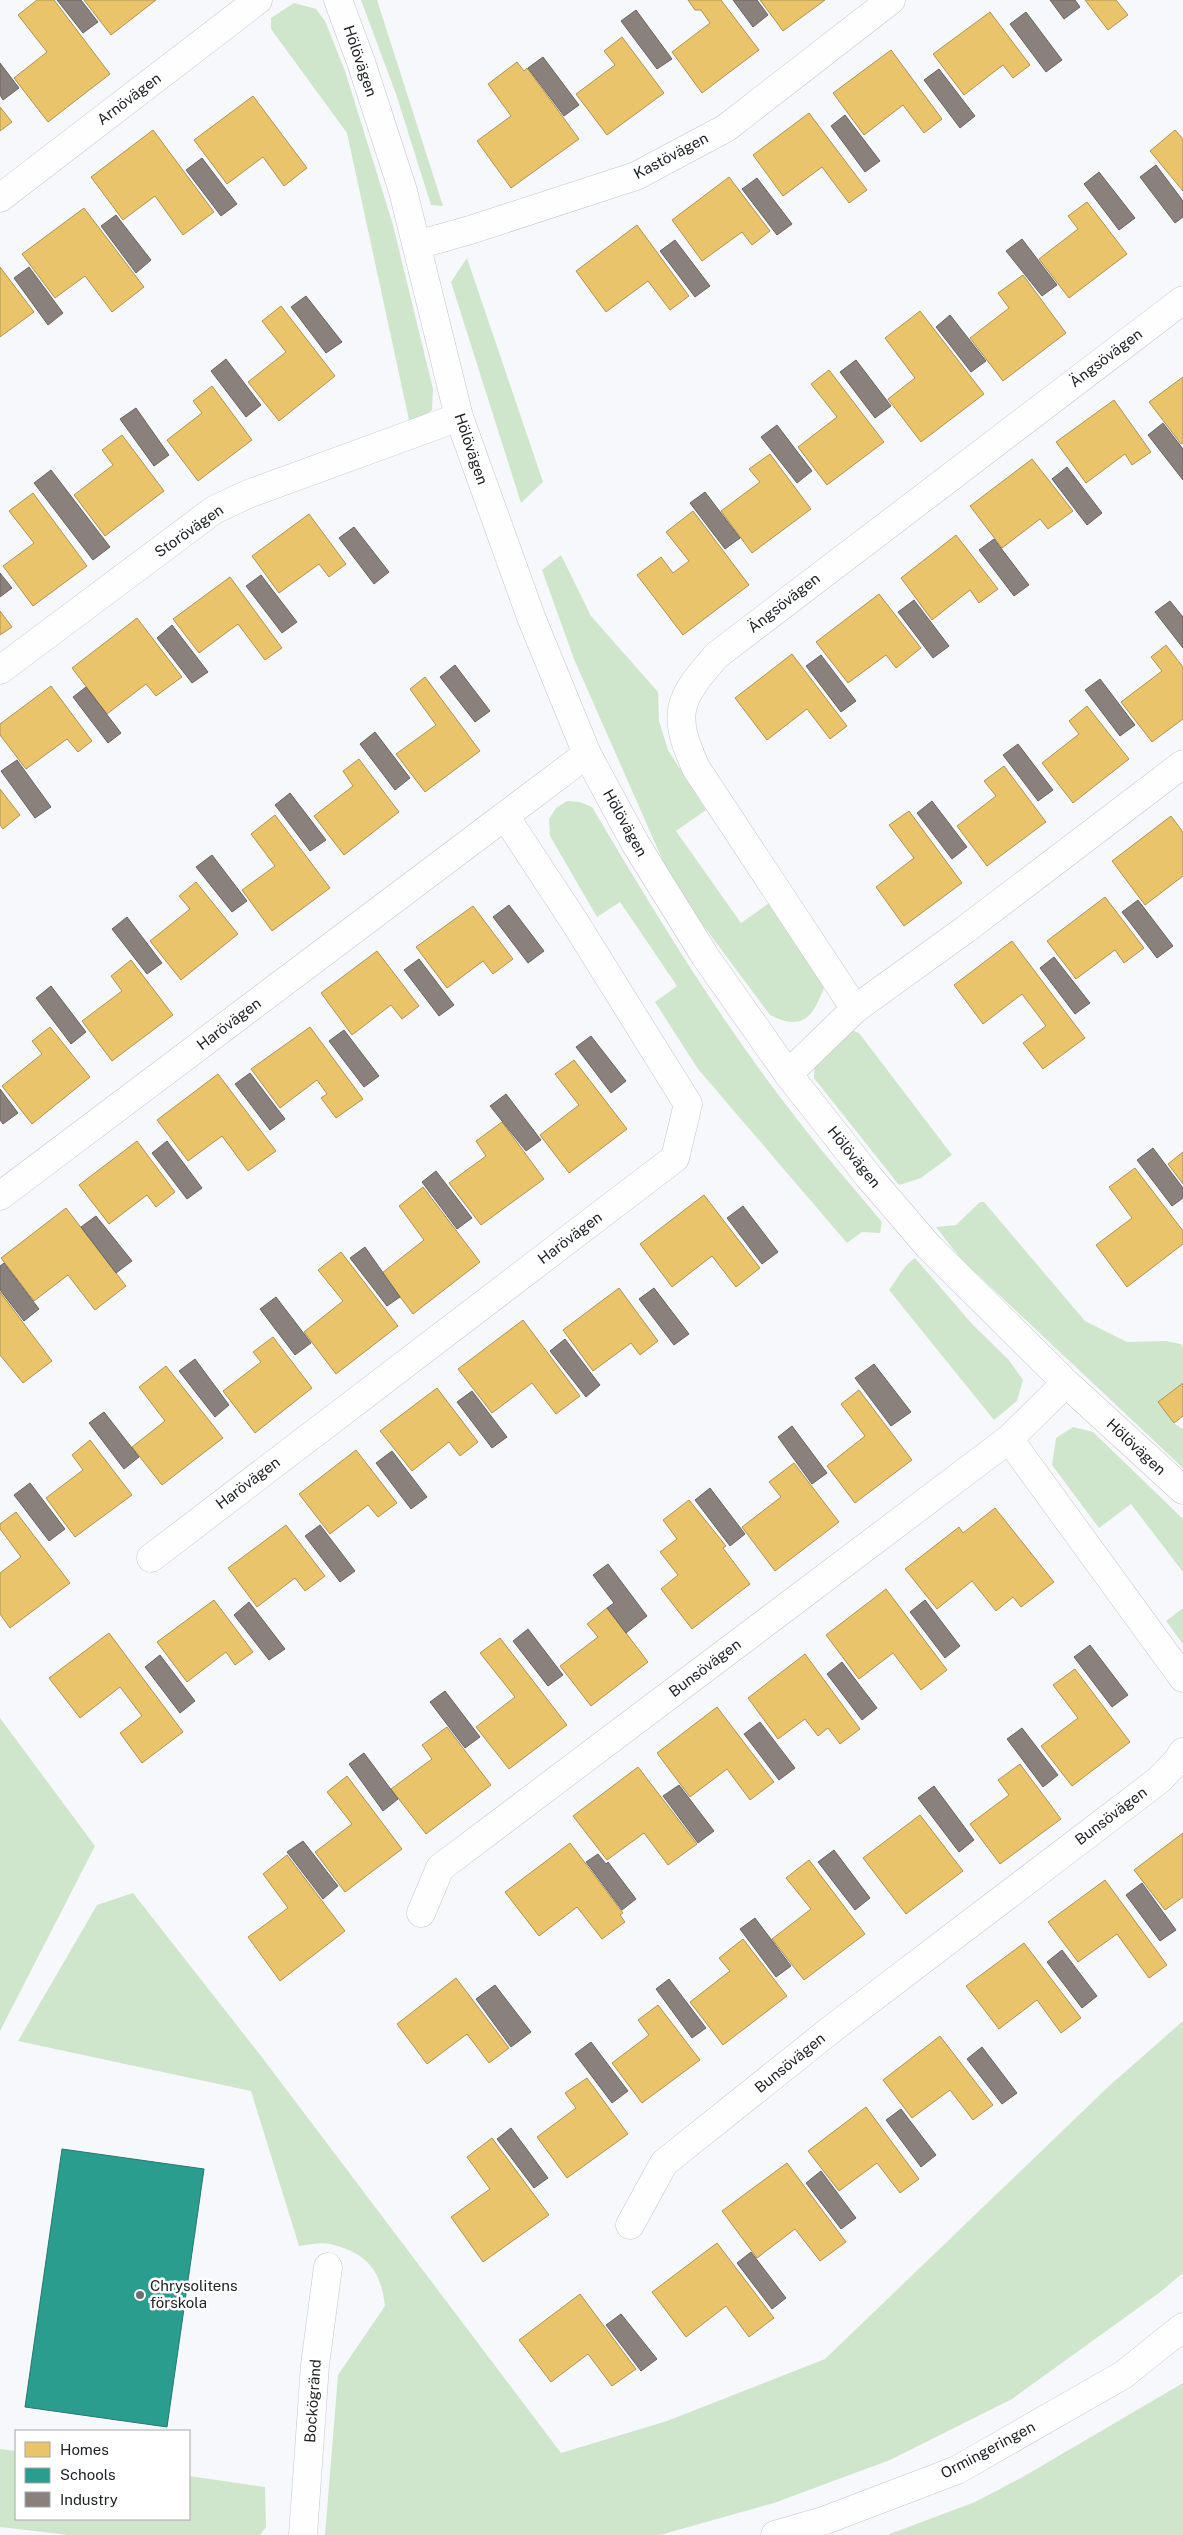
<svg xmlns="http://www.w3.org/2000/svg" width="1183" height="2535" viewBox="0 0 1183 2535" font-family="'Public Sans',sans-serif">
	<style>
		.green { fill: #d0e6cc }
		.homes { fill: #e9c46a; stroke: #ad9456 }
		.schools { fill: #2a9d8f; stroke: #277870 }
		.industry { fill: #8a817c; stroke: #6a6562 }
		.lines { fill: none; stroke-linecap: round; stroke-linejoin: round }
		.street-casing { stroke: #c5c6ca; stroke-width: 29 }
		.secondary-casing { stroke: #c5c6ca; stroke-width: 29 }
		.street { stroke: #fefeff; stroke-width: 28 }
		.secondary { stroke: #fefeff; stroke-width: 28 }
		.poi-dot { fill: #6c6e72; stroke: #fff; stroke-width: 2 }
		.labels { text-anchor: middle; stroke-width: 5; stroke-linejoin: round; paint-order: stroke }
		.street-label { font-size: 15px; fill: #212327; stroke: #fff }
		.poi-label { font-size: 15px; fill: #212327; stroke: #fff; text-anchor: start }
	</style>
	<rect width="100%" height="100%" fill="#f6f8fc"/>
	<!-- green -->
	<g class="green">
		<polygon points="361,0 377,0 443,206 431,205 396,94"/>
		<polygon points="294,3 316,9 325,21 345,71 393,225 433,389 432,410 423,417 409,420 347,133 271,29 271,18"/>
		<polygon points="467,258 543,482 521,503 451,282"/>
		<path d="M561 555 591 616 658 692 659 721 668 750 706 810 676 831 741 923 772 901 825 985C814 1014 805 1033 770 1015L674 886 574 659 542 570Z"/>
		<path d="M567 801 580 802 592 807C656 915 722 1024 800 1123 826 1157 855 1189 882 1222L880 1233 862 1232 847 1243 698 1069 655 1002 677 986 620 902 597 917 550 836 549 819 556 808Z"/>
		<path d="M848 1029 859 1033 952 1155 921 1178 899 1185 814 1078C813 1055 831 1044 848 1029Z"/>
		<polygon points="980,1202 984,1202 1085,1321 1127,1342 1166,1341 1181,1344 1183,1348 1183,1383 1158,1402 1174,1423 1183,1429 1183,1468 961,1259 936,1227 956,1225"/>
		<path d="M915 1258 973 1325 1008 1359 1023 1380 1017 1401 994 1420 889 1290C899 1277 902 1267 915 1258Z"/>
		<polygon points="1073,1427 1093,1432 1183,1519 1183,1572 1131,1504 1099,1528 1052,1465 1056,1438"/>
		<polygon points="1183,1608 1183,1644 1166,1621"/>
		<polygon points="0,1718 95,1846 0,2031"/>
		<path d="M133 1893 261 2056 561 2453 667 2421 825 2359 1109 2086 1183 2021V2273L1159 2293 1012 2399 890 2460 774 2503 660 2535H325L338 2375 385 2306C381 2270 367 2253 330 2244 321 2242 308 2245 299 2246L251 2091 18 2041 97 1905Z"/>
		<polygon points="1183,2383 1183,2535 887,2535 975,2502 1021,2478"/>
		<polygon points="0,2449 16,2451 16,2519 189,2519 189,2476 265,2487 266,2527 260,2535 69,2535 0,2527"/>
	</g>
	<!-- homes -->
	<g class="homes">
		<polygon points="37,0 54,0 110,74 48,122 14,78 47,52 18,15"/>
		<polygon points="84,0 156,0 111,35"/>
		<polygon points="688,0 721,0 759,50 702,93 672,52 710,23 701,10 695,10"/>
		<polygon points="760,0 825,0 783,31"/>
		<polygon points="1085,0 1116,0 1128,15 1108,30"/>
		<polygon points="990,12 1030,65 1013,78 1003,65 964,95 933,54"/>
		<polygon points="622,37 664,93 607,135 576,94 615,65 604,51"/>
		<polygon points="891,50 942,119 924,133 903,105 864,135 833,93"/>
		<polygon points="517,62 524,71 527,68 579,139 511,188 477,141 511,116 488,84"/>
		<polygon points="253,96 307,168 284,186 263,157 227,184 194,140"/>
		<polygon points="0,107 12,122 0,131"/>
		<polygon points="809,113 867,190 849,203 822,167 783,196 753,155"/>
		<polygon points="153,130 214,212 183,235 155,196 123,220 91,177"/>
		<polygon points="1175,130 1183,139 1183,191 1150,151"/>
		<polygon points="729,177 770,231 752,245 742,232 702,261 672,220"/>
		<polygon points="1087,202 1127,254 1069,298 1039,259 1078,229 1068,216"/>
		<polygon points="84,208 144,287 112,312 85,276 55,298 22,254"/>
		<polygon points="637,225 689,296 670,310 648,281 606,312 576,271"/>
		<polygon points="0,267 34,312 0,337"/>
		<polygon points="1023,275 1066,333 1003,381 970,338 1009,308 998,293"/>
		<polygon points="281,306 335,376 279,421 248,382 286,352 262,321"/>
		<polygon points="920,311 984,394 921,442 888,399 915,378 885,338"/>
		<polygon points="829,370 884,442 827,485 798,447 837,417 811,384"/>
		<polygon points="1183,377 1183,443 1181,444 1149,402"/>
		<polygon points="212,386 252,440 198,481 167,440 202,413 193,401"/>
		<polygon points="1114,400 1151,452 1132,465 1125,454 1086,483 1056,442"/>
		<polygon points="122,435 164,491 105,536 74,495 113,465 102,450"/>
		<polygon points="770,454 811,509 752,553 721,511 760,482 749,469"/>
		<polygon points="1032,459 1073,511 1048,529 1040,519 1002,548 970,506"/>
		<polygon points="33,493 87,566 33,606 3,566 34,543 9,511"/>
		<polygon points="693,511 749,585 683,635 637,575 661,557 673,573 689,561 666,532"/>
		<polygon points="309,514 346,564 329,577 319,564 279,593 252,556"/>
		<polygon points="956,535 998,589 979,603 970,590 932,620 901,578"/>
		<polygon points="230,577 282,648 265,660 238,624 199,653 173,619"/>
		<polygon points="879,594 921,648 896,668 886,655 848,683 816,642"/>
		<polygon points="0,611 12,627 0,635"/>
		<polygon points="137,618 182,677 156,696 146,684 107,714 72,668"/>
		<polygon points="1166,645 1183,667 1183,719 1152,742 1121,702 1162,671 1151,657"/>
		<polygon points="792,654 847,726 830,739 807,709 767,740 735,698"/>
		<polygon points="425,677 480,751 425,792 396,754 436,725 410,689"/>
		<polygon points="51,686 92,741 78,752 67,739 26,769 0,735 0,724"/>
		<polygon points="1087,706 1129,759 1073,803 1042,763 1079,734 1069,721"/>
		<polygon points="359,759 399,812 344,855 314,816 353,786 343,771"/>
		<polygon points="1004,766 1046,822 987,866 957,826 996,796 984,781"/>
		<polygon points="0,789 20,815 3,829 0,825"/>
		<polygon points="909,811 962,883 904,926 876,887 914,858 889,825"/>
		<polygon points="275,815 330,888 272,931 242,890 275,866 251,834"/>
		<polygon points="1171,816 1183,832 1183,876 1145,905 1112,861"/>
		<polygon points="196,882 238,934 181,980 150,941 190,909 179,896"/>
		<polygon points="1105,897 1144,948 1124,963 1115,950 1076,979 1047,941"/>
		<polygon points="473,906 513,959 493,974 483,961 447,988 416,947"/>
		<polygon points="1012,941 1085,1038 1043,1069 1023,1043 1046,1026 1022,994 983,1024 954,985"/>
		<polygon points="377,951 419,1006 402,1019 391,1005 352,1035 321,993"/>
		<polygon points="131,960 173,1015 112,1061 82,1021 122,991 111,976"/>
		<polygon points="50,1027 90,1077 32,1124 2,1086 42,1054 32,1041"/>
		<polygon points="310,1027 363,1099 336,1118 321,1098 327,1094 317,1080 280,1108 251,1069"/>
		<polygon points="574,1060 627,1129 569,1173 540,1135 579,1105 555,1074"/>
		<polygon points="218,1074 276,1151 248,1171 222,1136 188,1161 157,1120"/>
		<polygon points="502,1122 544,1179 481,1225 449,1183 486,1156 476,1141"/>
		<polygon points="137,1141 175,1192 156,1207 147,1195 109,1224 79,1185"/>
		<polygon points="1183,1152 1183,1184 1168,1164"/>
		<polygon points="1135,1168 1183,1231 1183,1244 1127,1287 1096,1245 1132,1218 1109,1187"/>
		<polygon points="423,1187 480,1262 413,1314 382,1273 424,1240 399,1206"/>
		<polygon points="704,1195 760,1268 736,1287 712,1256 672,1287 640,1244"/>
		<polygon points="66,1208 126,1286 95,1310 68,1275 34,1301 1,1258"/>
		<polygon points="341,1252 398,1326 336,1374 304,1332 343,1301 318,1270"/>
		<polygon points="619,1288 658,1341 640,1355 631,1343 593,1371 563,1330"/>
		<polygon points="0,1292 52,1361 23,1383 0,1355"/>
		<polygon points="523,1320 580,1396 556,1414 532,1383 492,1413 458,1369"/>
		<polygon points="273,1337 312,1388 255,1433 223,1391 261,1362 253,1352"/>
		<polygon points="166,1366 223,1438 162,1485 132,1447 165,1421 139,1387"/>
		<polygon points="1183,1383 1183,1416 1174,1423 1158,1402"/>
		<polygon points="437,1388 478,1442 460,1456 449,1442 412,1471 380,1431"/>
		<polygon points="859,1390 912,1460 855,1503 827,1466 865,1436 841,1404"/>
		<polygon points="90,1440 132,1495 75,1537 46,1498 83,1470 72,1455"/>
		<polygon points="356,1450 397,1503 378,1517 368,1505 330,1534 299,1494"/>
		<polygon points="794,1463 839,1522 775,1571 742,1527 781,1497 769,1482"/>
		<polygon points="689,1500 726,1546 723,1548 750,1584 692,1629 661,1589 678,1575 660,1552 677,1539 663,1520"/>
		<polygon points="995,1508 1054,1582 1021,1607 1013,1597 996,1611 972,1581 937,1609 905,1569 959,1527 963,1533"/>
		<polygon points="16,1512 70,1583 10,1628 0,1614 0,1573 21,1557 0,1529 0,1524"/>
		<polygon points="286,1525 325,1576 305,1591 295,1578 257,1607 228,1568"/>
		<polygon points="886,1589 947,1670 921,1690 893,1653 859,1679 826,1635"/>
		<polygon points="214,1600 253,1652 235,1665 226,1652 187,1682 157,1642"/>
		<polygon points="607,1608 648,1662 591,1706 560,1666 598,1637 587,1624"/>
		<polygon points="109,1633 183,1732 142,1763 120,1733 142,1716 120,1687 80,1718 49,1678"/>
		<polygon points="500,1638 567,1725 509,1769 476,1727 515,1697 480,1653"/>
		<polygon points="805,1654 860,1729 840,1744 828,1728 818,1736 805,1719 778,1739 748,1698"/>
		<polygon points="1075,1669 1130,1742 1072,1786 1041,1746 1078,1718 1053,1685"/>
		<polygon points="717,1707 774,1782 750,1800 727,1769 690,1797 657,1753"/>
		<polygon points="447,1727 491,1785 426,1834 391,1789 432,1759 422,1745"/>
		<polygon points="1020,1764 1061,1819 1000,1864 970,1824 1009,1795 998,1780"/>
		<polygon points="638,1767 697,1844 668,1865 644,1833 607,1860 573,1816"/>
		<polygon points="347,1776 402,1849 345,1892 315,1852 352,1824 327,1792"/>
		<polygon points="920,1815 963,1871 906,1914 863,1858"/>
		<polygon points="1183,1833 1183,1897 1165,1910 1134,1870"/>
		<polygon points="570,1843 623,1913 620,1915 625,1922 602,1939 577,1907 539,1936 505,1892"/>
		<polygon points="287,1855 345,1931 280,1981 248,1937 288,1908 263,1874"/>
		<polygon points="809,1860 865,1934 804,1980 772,1939 811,1909 786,1878"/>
		<polygon points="1105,1880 1167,1965 1149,1978 1117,1934 1078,1962 1048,1922"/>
		<polygon points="743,1939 787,1996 723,2045 690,2002 730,1971 719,1958"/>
		<polygon points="1024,1943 1081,2018 1061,2033 1037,2000 999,2029 966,1986"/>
		<polygon points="456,1978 509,2048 489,2063 467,2034 427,2064 397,2024"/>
		<polygon points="658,2005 700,2060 642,2103 612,2063 649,2035 638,2020"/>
		<polygon points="940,2036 993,2105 973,2120 950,2090 912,2118 883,2080"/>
		<polygon points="587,2078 628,2134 567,2178 537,2137 576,2108 565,2093"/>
		<polygon points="866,2107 919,2179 900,2193 877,2163 839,2191 808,2151"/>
		<polygon points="492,2138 549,2215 483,2262 451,2217 490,2189 467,2157"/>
		<polygon points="787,2163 846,2242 820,2261 795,2229 757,2258 722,2211"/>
		<polygon points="717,2243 774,2318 749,2337 726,2306 686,2337 652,2292"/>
		<polygon points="580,2294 636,2369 612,2386 588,2354 551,2382 519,2340"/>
	</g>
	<!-- schools -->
	<polygon class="schools" points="62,2149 204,2169 167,2427 25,2407"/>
	<!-- industry -->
	<g class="industry">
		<polygon points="57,0 81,0 98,22 83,33"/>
		<polygon points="733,0 757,0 768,15 753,27"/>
		<polygon points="1050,0 1075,0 1080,7 1064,19"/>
		<polygon points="636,10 672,59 657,69 621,21"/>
		<polygon points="1026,12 1062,60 1046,72 1010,24"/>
		<polygon points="543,57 579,105 564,116 528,68"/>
		<polygon points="0,63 19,88 3,100 0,95"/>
		<polygon points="939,69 975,116 960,128 924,80"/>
		<polygon points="845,115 880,161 865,172 831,126"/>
		<polygon points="202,158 237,204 221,216 186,170"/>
		<polygon points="1156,165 1183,201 1183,217 1175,223 1140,177"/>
		<polygon points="1099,172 1135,218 1119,230 1084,184"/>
		<polygon points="757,178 792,224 777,235 742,189"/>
		<polygon points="116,215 151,260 136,273 101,226"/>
		<polygon points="1022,239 1057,285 1042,296 1006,251"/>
		<polygon points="675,240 710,286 695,297 660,251"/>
		<polygon points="29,267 63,313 48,325 14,278"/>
		<polygon points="306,296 342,342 326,353 291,307"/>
		<polygon points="950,315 986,361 971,372 936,327"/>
		<polygon points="226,359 261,405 246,417 211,371"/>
		<polygon points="856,360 891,406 875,418 840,372"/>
		<polygon points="136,408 169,455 154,466 120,419"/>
		<polygon points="1163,423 1183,449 1183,480 1148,435"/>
		<polygon points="777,425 812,471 797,483 761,437"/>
		<polygon points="1067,467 1102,513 1087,525 1052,479"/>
		<polygon points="51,470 110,547 93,560 34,483"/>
		<polygon points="705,492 740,538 725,549 690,503"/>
		<polygon points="354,527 389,572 374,584 339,538"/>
		<polygon points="994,539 1029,585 1014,596 979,550"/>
		<polygon points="0,573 12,588 0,597"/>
		<polygon points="261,575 297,622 282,633 246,586"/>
		<polygon points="914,600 949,646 933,658 898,612"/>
		<polygon points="1170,601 1183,617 1183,648 1155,612"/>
		<polygon points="172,625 208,672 192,683 157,638"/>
		<polygon points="821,655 856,701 841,712 806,666"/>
		<polygon points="455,665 490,711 475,722 440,677"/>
		<polygon points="1100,679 1135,725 1120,736 1085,690"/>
		<polygon points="86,687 121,733 108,743 73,697"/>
		<polygon points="375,732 410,778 395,790 360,744"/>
		<polygon points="1018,744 1053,790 1038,801 1003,755"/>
		<polygon points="17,760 51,807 35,818 1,771"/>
		<polygon points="290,793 326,840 310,851 275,805"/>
		<polygon points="932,801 967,847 952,859 917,813"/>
		<polygon points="212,855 247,901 232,912 196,867"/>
		<polygon points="1138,900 1173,946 1157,958 1122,912"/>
		<polygon points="509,905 544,951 528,963 493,917"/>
		<polygon points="127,917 162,963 147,974 112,929"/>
		<polygon points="1054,957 1090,1003 1075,1014 1040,968"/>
		<polygon points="419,959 454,1005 439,1016 404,970"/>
		<polygon points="51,986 86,1032 71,1044 36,998"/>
		<polygon points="344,1030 379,1076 364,1087 329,1041"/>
		<polygon points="591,1036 626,1081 611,1093 576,1047"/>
		<polygon points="250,1073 285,1119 270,1130 235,1084"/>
		<polygon points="0,1089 18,1113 3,1124 0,1120"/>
		<polygon points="506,1094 541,1140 526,1151 490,1106"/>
		<polygon points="167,1141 202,1188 187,1199 152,1153"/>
		<polygon points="1153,1148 1183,1188 1183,1198 1172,1206 1137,1160"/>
		<polygon points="436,1171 472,1218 457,1229 422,1182"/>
		<polygon points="743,1206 778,1252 762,1264 727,1218"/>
		<polygon points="96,1216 132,1261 116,1273 81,1227"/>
		<polygon points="365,1247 400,1297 387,1306 350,1258"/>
		<polygon points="4,1263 39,1309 24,1321 0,1290 0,1266"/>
		<polygon points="654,1288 689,1334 674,1345 639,1299"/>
		<polygon points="276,1297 311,1343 295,1355 260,1309"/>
		<polygon points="565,1339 600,1385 586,1397 550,1351"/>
		<polygon points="195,1359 229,1405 215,1417 179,1371"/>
		<polygon points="874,1364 911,1412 891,1426 855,1378"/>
		<polygon points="472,1391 507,1437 492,1448 457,1402"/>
		<polygon points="104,1412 139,1457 124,1469 89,1423"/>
		<polygon points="792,1426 827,1473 812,1484 778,1437"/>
		<polygon points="392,1451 427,1497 411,1509 376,1463"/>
		<polygon points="30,1483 65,1529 49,1541 14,1495"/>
		<polygon points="710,1488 745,1534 730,1546 695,1500"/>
		<polygon points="320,1525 355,1571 340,1582 305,1536"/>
		<polygon points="608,1564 647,1616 626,1633 607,1608 614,1603 593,1575"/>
		<polygon points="925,1600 960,1646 945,1658 910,1612"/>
		<polygon points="249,1602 285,1649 269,1660 234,1615"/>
		<polygon points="528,1629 563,1675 548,1686 513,1641"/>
		<polygon points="1090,1645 1128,1695 1112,1707 1074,1657"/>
		<polygon points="160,1655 195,1701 180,1713 145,1667"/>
		<polygon points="842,1662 877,1708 862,1720 827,1674"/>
		<polygon points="445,1691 480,1737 465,1748 430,1702"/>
		<polygon points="760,1722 795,1768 779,1780 744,1734"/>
		<polygon points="1022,1728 1058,1775 1043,1787 1007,1739"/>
		<polygon points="364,1753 398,1799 383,1811 349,1764"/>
		<polygon points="679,1785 714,1831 698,1843 663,1796"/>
		<polygon points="934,1786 974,1840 959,1852 918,1798"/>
		<polygon points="303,1841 338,1886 323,1899 287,1852"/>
		<polygon points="834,1850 870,1898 855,1910 818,1862"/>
		<polygon points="598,1854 606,1864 608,1862 636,1899 622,1910 586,1862"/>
		<polygon points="1142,1883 1176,1930 1160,1941 1126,1895"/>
		<polygon points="755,1918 791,1966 776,1977 740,1929"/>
		<polygon points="1062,1950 1097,1996 1082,2008 1047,1962"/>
		<polygon points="669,1979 706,2028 692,2038 656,1989"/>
		<polygon points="495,1985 531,2032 511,2047 476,1999"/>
		<polygon points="591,2042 628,2091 612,2103 575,2054"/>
		<polygon points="982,2047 1017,2093 1002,2104 967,2059"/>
		<polygon points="901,2109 936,2155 921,2167 886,2120"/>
		<polygon points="511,2128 548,2178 534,2188 497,2139"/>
		<polygon points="821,2171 856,2218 841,2229 806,2183"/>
		<polygon points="751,2252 786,2298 772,2309 737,2263"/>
		<polygon points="621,2314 657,2359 641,2371 606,2325"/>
	</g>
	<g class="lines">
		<defs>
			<g id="street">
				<polyline points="338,0 361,62 403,191 459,417 531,617 587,754 635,843 705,956 788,1074 869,1177 929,1247 1066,1383 1183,1490"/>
				<polyline points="0,198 258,0"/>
				<polyline points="417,245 470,230 636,176 726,128 891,0"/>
				<polyline points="0,670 214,510 248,494 459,417"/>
				<polyline points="855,1009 966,929 1183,764"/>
				<path d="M788 1074 855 1009 696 768C671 713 678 699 717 655L1183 300"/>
				<polyline points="0,1196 587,754"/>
				<polyline points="1009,1439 1183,1678"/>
				<polyline points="151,1558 675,1158 688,1104 574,921 505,816"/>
				<polyline points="421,1913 440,1868 1009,1439 1066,1383"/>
				<polyline points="630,2225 664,2163 833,2028 1159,1780 1178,1760 1183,1752"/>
				<polyline points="303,2535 315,2365 328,2267"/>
			</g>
			<polyline id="secondary" points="775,2535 823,2521 957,2470 1123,2375 1183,2327"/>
		</defs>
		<!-- street casing -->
		<use href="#street" class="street-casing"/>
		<!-- secondary casing -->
		<use href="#secondary" class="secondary-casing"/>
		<!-- street -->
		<use href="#street" class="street"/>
		<!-- secondary -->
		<use href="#secondary" class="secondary"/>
	</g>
	<!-- markers -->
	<circle class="poi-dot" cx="140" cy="2295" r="5"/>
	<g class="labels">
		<!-- street labels -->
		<g class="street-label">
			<text transform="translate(360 61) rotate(71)" y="5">Hölövägen</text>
			<text transform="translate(129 99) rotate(-37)" y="5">Arnövägen</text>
			<text transform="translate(671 156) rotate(-28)" y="5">Kastövägen</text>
			<text transform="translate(1106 358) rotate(-37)" y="5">Ängsövägen</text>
			<text transform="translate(471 449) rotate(71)" y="5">Hölövägen</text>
			<text transform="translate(189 531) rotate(-35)" y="5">Storövägen</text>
			<text transform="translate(784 603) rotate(-38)" y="5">Ängsövägen</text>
			<text transform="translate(625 823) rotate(61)" y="5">Hölövägen</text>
			<text transform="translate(229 1024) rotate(-37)" y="5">Harövägen</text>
			<text transform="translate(854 1157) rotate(51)" y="5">Hölövägen</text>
			<text transform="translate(570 1238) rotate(-37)" y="5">Harövägen</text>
			<text transform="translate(1136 1447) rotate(43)" y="5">Hölövägen</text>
			<text transform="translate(248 1483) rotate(-37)" y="5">Harövägen</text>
			<text transform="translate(705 1668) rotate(-37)" y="5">Bunsövägen</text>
			<text transform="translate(1111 1816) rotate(-37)" y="5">Bunsövägen</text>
			<text transform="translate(790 2063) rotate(-39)" y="5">Bunsövägen</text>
			<text transform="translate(313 2401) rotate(-86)" y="5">Bockögränd</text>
			<text transform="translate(988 2450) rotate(-28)" y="5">Ormingeringen</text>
		</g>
		<!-- poi labels -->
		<g class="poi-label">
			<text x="150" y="2291">Chrysolitens<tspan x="150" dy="17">förskola</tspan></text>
		</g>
	</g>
	<!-- legend -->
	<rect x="15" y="2430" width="175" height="90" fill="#ffffff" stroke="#a6a7a9"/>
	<rect x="25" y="2442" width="25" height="15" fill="#e9c46a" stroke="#a6a7a9"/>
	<text x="60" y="2455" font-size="15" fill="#212327">Homes</text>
	<rect x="25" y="2468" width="25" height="15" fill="#2a9d8f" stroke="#a6a7a9"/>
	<text x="60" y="2480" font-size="15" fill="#212327">Schools</text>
	<rect x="25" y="2492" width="25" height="15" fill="#8a817c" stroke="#a6a7a9"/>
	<text x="60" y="2505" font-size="15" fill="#212327">Industry</text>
</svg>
